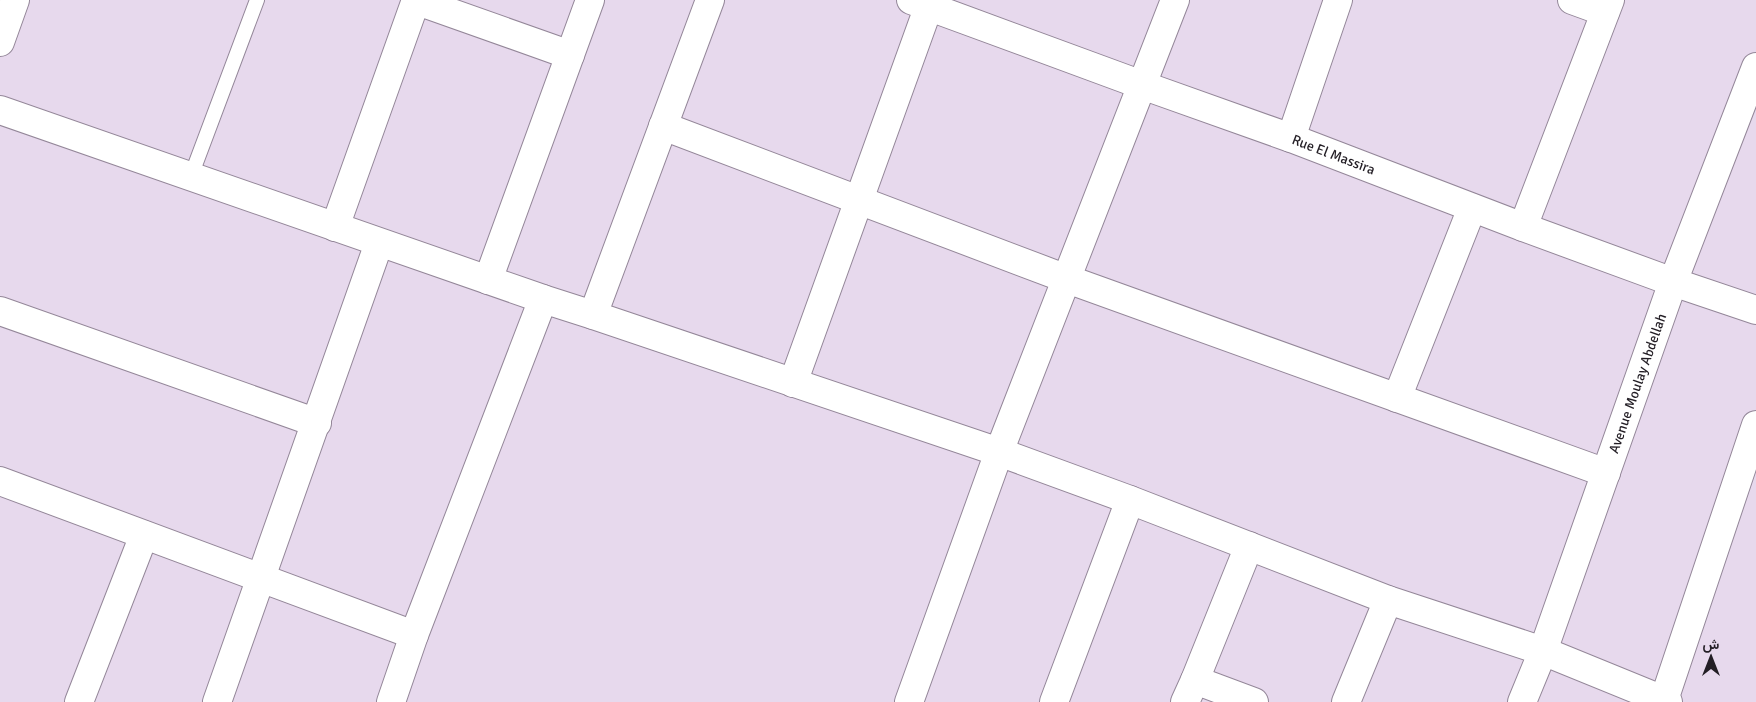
<svg xmlns="http://www.w3.org/2000/svg" width="1756" height="702" viewBox="0 0 1756 702" font-family="Signika,Vazirmatn,sans-serif">
	<style>
		.lines { fill: none; stroke-linecap: round; stroke-linejoin: round }
		.lane-casing { stroke: #948799; stroke-width: 16 }
		.street-casing { stroke: #948799; stroke-width: 30 }
		.lane { stroke: #fff; stroke-width: 14 }
		.street { stroke: #fff; stroke-width: 28 }
		.labels { text-anchor: middle; stroke-width: 4; stroke-linejoin: round; paint-order: stroke }
		.street-label { font-size: 14px; fill: #231e25; stroke: #e7d9ed }
	</style>
	<rect width="100%" height="100%" fill="#e7d9ed"/>
	<g class="lines">
		<defs>
			<polyline id="lane" points="191,176 257,0"/>
			<g id="street">
				<polyline points="415,0 570,55"/>
				<path id="s1" d="M911 0 1142 85 1291 138 1523 227 1673 282 1756 310"/>
				<polyline points="1572,0 1605,12"/>
				<polyline points="0,42 15,0"/>
				<polyline points="0,110 543,299 593,315 999,452 1130,500 1388,600 1543,651 1668,702"/>
				<polyline points="663,126 1067,279 1606,473"/>
				<polyline points="1291,138 1338,0"/>
				<polyline points="335,227 416,0"/>
				<polyline points="1523,227 1610,0"/>
				<polyline points="488,280 590,0"/>
				<polyline points="0,311 317,423"/>
				<polyline points="593,315 710,0"/>
				<polyline points="793,383 931,0"/>
				<polyline points="1397,398 1472,208"/>
				<polyline points="0,481 414,635"/>
				<polyline points="1195,680 1249,546"/>
				<polyline points="79,702 144,535"/>
				<polyline points="217,702 379,243"/>
				<polyline points="391,702 414,635 543,299"/>
				<polyline points="909,702 999,452 1175,0"/>
				<polyline points="1054,702 1130,500"/>
				<polyline points="1185,702 1195,680 1254,702"/>
				<polyline points="1346,702 1388,600"/>
				<path id="s2" d="M1522 702 1543 651 1673 282 1756 67"/>
				<polyline points="1660,702 1664,700 1756,425"/>
			</g>
		</defs>
		<!-- lane casing -->
		<use href="#lane" class="lane-casing"/>
		<!-- street casing -->
		<use href="#street" class="street-casing"/>
		<!-- lane -->
		<use href="#lane" class="lane"/>
		<!-- street -->
		<use href="#street" class="street"/>
	</g>
	<g class="labels">
		<!-- street labels -->
		<g class="street-label">
			<text dy="5" stroke="none"><textPath href="#s1" startOffset="450">Rue El Massira</textPath></text>
			<text dy="5" stroke="none"><textPath href="#s2" startOffset="339">Avenue Moulay Abdellah</textPath></text>
		</g>
	</g>
	<!-- north arrow -->
	<g transform="translate(1711 657)" stroke="#e7d9ed" stroke-width="4" paint-order="stroke">
	<path d="M0-4L9 19L0 12L-9 19Z" fill="#231e25"/>
	<text y="-8" font-size="14" font-weight="bold" text-anchor="middle" fill="#231e25">ش</text>
	</g>
</svg>
